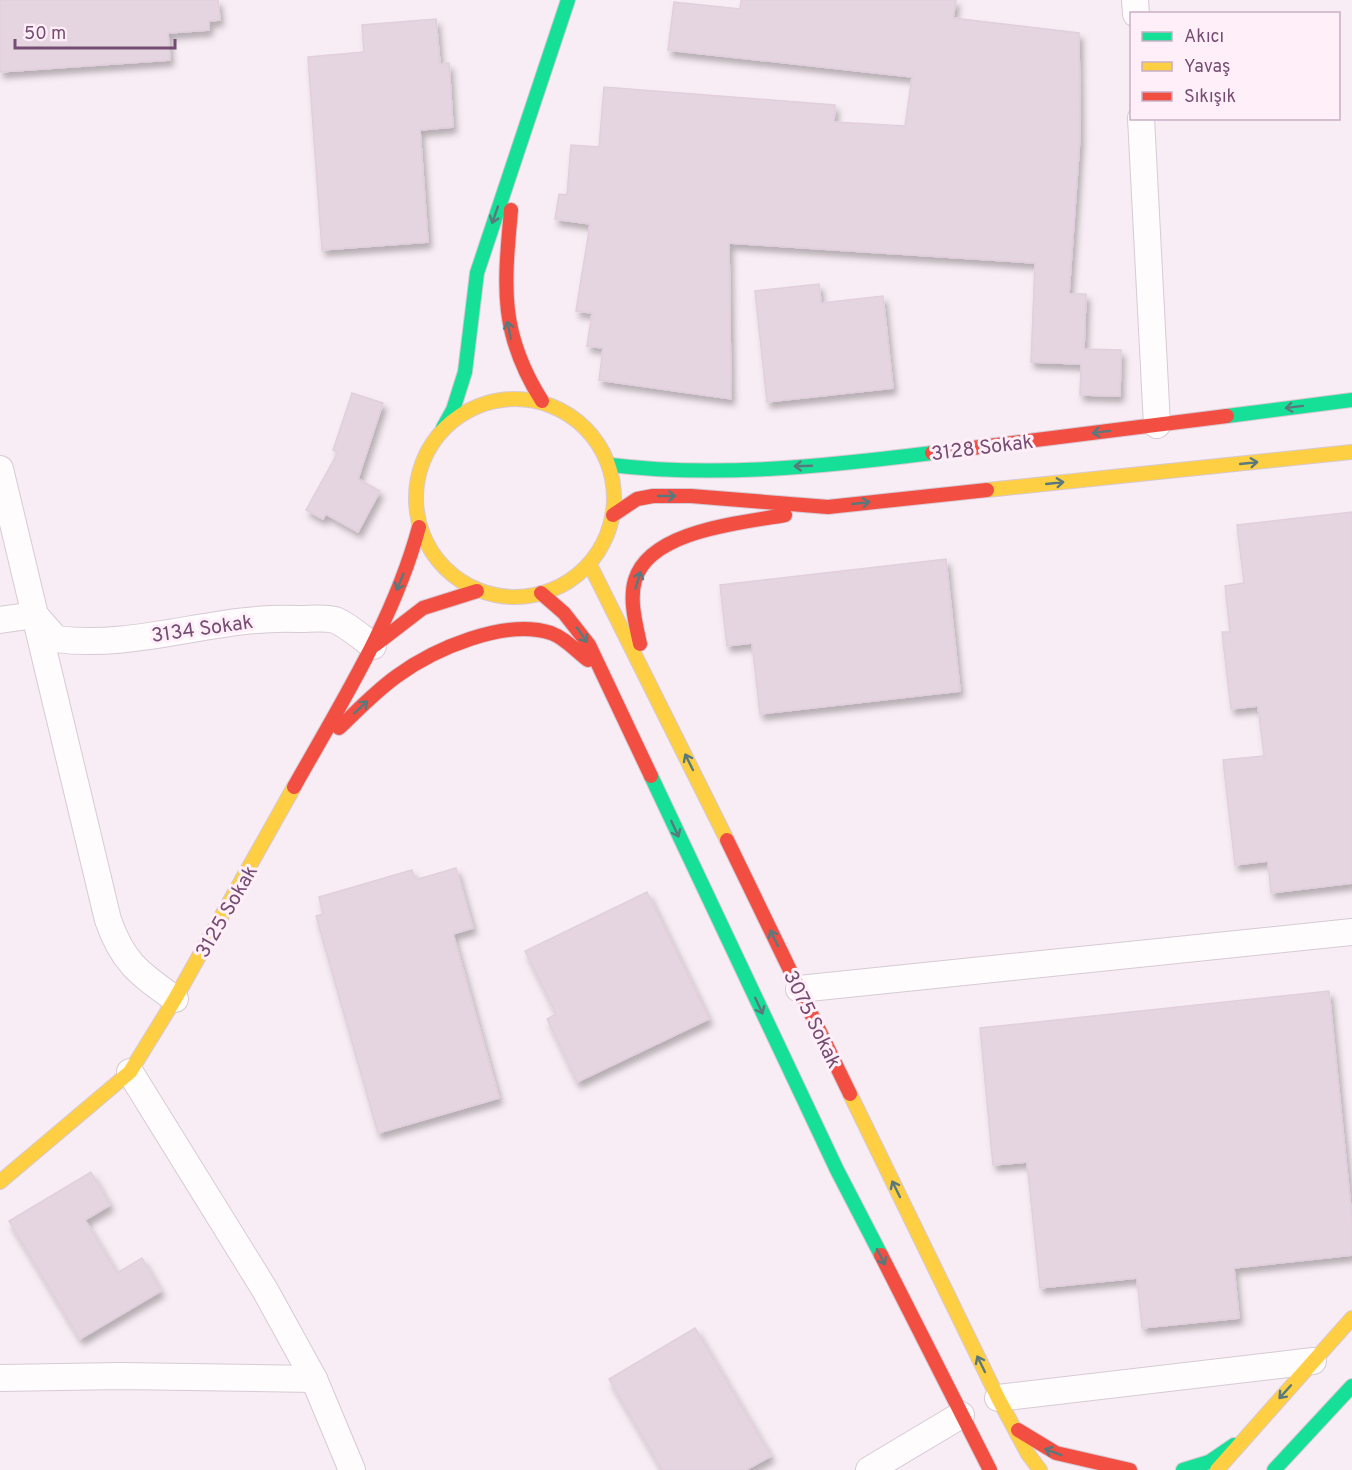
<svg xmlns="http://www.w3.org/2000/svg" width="1352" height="1470" viewBox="0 0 1352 1470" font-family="Overpass,sans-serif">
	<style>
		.building { fill: #e4d5e1; stroke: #e1cfdd; stroke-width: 1.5; filter: url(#shadow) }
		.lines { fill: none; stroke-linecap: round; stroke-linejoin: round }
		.street-casing { stroke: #d7cad4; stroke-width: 28 }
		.fast-casing { stroke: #d6c9d3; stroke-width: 16 }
		.slow-casing { stroke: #d6c9d3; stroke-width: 16 }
		.jam-casing { stroke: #d6c9d3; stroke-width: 16 }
		.street { stroke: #fefcfd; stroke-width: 26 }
		.fast { stroke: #16e098; stroke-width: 14 }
		.slow { stroke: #ffcf43; stroke-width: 14 }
		.jam { stroke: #f24e42; stroke-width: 14 }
		.oneway { stroke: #59797d }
		.labels { text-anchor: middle; stroke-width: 6; stroke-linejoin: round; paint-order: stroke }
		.street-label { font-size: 20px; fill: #764d72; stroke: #ffeff9 }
	</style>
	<defs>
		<filter id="shadow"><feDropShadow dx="3.5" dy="6" stdDeviation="3" flood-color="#0004"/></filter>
	</defs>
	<rect width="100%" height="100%" fill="#f8edf4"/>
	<!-- building -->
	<g class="building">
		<polygon points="0,0 218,0 220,20 209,21 209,30 168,33 170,60 0,72"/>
		<polygon points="741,0 956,0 953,18 1079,33 1080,137 1069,294 1086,294 1084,349 1121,350 1120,396 1080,395 1081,364 1031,362 1035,263 729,243 731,399 599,380 603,348 587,346 592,313 576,311 590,224 555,219 559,194 567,195 571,145 599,147 604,87 835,105 834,122 905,126 912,77 668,50 674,2 740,9"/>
		<polygon points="436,19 440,64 449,63 453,127 420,130 428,242 322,250 308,57 364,52 362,25"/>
		<polygon points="819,284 821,303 883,296 893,388 767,402 755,291"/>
		<polygon points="352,393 383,403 358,479 380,491 358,532 326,514 323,519 306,510 338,452 333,450"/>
		<polygon points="1352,512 1352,883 1271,893 1268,861 1235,865 1223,760 1264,756 1258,706 1231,709 1222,632 1230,632 1225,586 1244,583 1237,525"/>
		<polygon points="946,559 960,691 760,714 752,643 727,646 720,585"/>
		<polygon points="456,868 473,928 453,934 499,1098 378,1133 316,916 323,914 319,897 412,870 415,880"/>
		<polygon points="647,892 709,1019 577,1082 547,1019 556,1014 525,951"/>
		<polygon points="1329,991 1352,1220 1352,1255 1234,1268 1239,1318 1142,1328 1137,1278 1040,1288 1027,1162 993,1165 980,1028"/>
		<polygon points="91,1172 110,1205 85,1220 117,1273 142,1258 161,1291 80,1339 9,1221"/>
		<polygon points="695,1328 771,1456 746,1470 662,1470 609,1379"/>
	</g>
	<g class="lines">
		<defs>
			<g id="street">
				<polyline points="1135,0 1136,14"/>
				<polyline points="1141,118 1157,425"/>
				<path d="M0 469 108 920C123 963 140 974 175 999"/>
				<path d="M0 620 35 615 56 639C137 650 217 615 298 619 309 619 324 617 335 620 348 625 362 638 373 646"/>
				<polyline points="799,989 1352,932"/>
				<polyline points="130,1072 265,1290 314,1379 352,1470"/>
				<polyline points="0,1378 121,1376 314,1379"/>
				<polyline points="998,1398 1313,1361"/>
				<polyline points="869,1470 961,1415"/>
			</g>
			<g id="fast">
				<polyline points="1227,416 1352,400"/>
				<polyline points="443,428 453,410 465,372 477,273 568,0"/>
				<path d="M611 465C717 478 827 466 932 453"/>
				<polyline points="651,776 837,1170 881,1255"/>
				<polyline points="1183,1470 1209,1462 1234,1445"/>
				<polyline points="1274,1470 1352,1386"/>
			</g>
			<g id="slow">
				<circle cx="515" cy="498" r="99"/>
				<polyline points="987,490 1352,452"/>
				<polyline points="590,565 727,840"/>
				<polyline points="850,1094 998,1398 1028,1454 1040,1470"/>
				<polyline points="0,1182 130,1072 175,999 294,787"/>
				<polyline points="1217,1470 1352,1318"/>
			</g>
			<g id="jam">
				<path d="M511 210C504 287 499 333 542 401"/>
				<polyline points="932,453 1227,416"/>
				<polyline points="613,515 637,499 653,496 691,496 828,507 987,490"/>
				<polyline points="541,593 564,613 589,645 651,776"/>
				<path d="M640 644C636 625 629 600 635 580 650 530 742 523 785 515"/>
				<polyline points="375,645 423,608 477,591"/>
				<path d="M339 728C358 710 376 691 397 676 434 649 505 618 551 633 565 638 576 651 588 660"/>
				<path d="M294 787C341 703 394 620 419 527"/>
				<polyline points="727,840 850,1094"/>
				<polyline points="881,1255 990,1470"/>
				<polyline points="1018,1430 1056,1453 1130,1470"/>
			</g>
		</defs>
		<!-- street casing -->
		<use href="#street" class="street-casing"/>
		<!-- fast casing -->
		<use href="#fast" class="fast-casing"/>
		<!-- slow casing -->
		<use href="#slow" class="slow-casing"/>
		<!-- jam casing -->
		<use href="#jam" class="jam-casing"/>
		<!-- street -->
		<use href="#street" class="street"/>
		<!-- fast -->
		<use href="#fast" class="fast"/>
		<!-- slow -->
		<use href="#slow" class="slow"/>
		<!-- jam -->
		<use href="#jam" class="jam"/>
	</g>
	<!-- one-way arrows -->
	<defs><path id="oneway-shaft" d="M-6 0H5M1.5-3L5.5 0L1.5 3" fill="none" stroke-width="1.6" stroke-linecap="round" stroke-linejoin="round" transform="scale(1.5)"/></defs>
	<g class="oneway">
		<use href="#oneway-shaft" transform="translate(495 215) rotate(109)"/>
		<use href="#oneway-shaft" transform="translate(509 330) rotate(-101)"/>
		<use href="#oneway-shaft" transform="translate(1294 407) rotate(173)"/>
		<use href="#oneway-shaft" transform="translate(1101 432) rotate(173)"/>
		<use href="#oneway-shaft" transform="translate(1249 463) rotate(-6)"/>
		<use href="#oneway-shaft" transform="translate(803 466) rotate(178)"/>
		<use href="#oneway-shaft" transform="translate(1055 483) rotate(-6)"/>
		<use href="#oneway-shaft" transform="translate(667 496)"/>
		<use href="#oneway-shaft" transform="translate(861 503) rotate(-6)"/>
		<use href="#oneway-shaft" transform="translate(638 580) rotate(-73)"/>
		<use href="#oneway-shaft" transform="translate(400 582) rotate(113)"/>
		<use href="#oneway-shaft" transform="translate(582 635) rotate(55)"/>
		<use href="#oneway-shaft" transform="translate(361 707) rotate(-43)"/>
		<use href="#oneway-shaft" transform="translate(689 762) rotate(-116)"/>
		<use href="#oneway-shaft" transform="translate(675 829) rotate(65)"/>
		<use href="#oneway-shaft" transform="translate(774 938) rotate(-116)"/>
		<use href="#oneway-shaft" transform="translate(759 1006) rotate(65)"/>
		<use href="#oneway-shaft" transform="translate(896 1189) rotate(-116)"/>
		<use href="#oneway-shaft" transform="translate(881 1257) rotate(63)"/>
		<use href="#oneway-shaft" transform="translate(981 1364) rotate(-116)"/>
		<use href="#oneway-shaft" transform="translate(1285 1392) rotate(132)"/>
		<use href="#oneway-shaft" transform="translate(1053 1452) rotate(-159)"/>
	</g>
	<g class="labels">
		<!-- street labels -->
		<g class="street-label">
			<text transform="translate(982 447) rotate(-7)" y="7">3128 Sokak</text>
			<text transform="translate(202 628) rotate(-8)" y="7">3134 Sokak</text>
			<text transform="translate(226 911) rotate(-60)" y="7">3125 Sokak</text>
			<text transform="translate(813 1019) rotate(64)" y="7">3075 Sokak</text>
		</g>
	</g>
	<!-- legend -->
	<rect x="1130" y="12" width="210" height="108" fill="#ffeff9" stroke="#c8aec3" stroke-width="1.5"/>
	<rect x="1142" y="32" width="30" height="9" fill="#16e098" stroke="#c8aec3" stroke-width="1.5"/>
	<text x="1184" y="42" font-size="18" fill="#764d72">Akıcı</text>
	<rect x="1142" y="62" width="30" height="9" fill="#ffcf43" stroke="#c8aec3" stroke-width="1.5"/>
	<text x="1184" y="72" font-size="18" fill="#764d72">Yavaş</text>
	<rect x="1142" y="92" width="30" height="9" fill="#f24e42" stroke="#c8aec3" stroke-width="1.5"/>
	<text x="1184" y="102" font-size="18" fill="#764d72">Sıkışık</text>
	<!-- scale -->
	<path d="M15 39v9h160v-9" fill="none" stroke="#764d72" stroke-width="3"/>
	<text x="24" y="39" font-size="18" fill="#764d72" stroke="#ffeff9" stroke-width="4.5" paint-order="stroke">50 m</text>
</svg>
